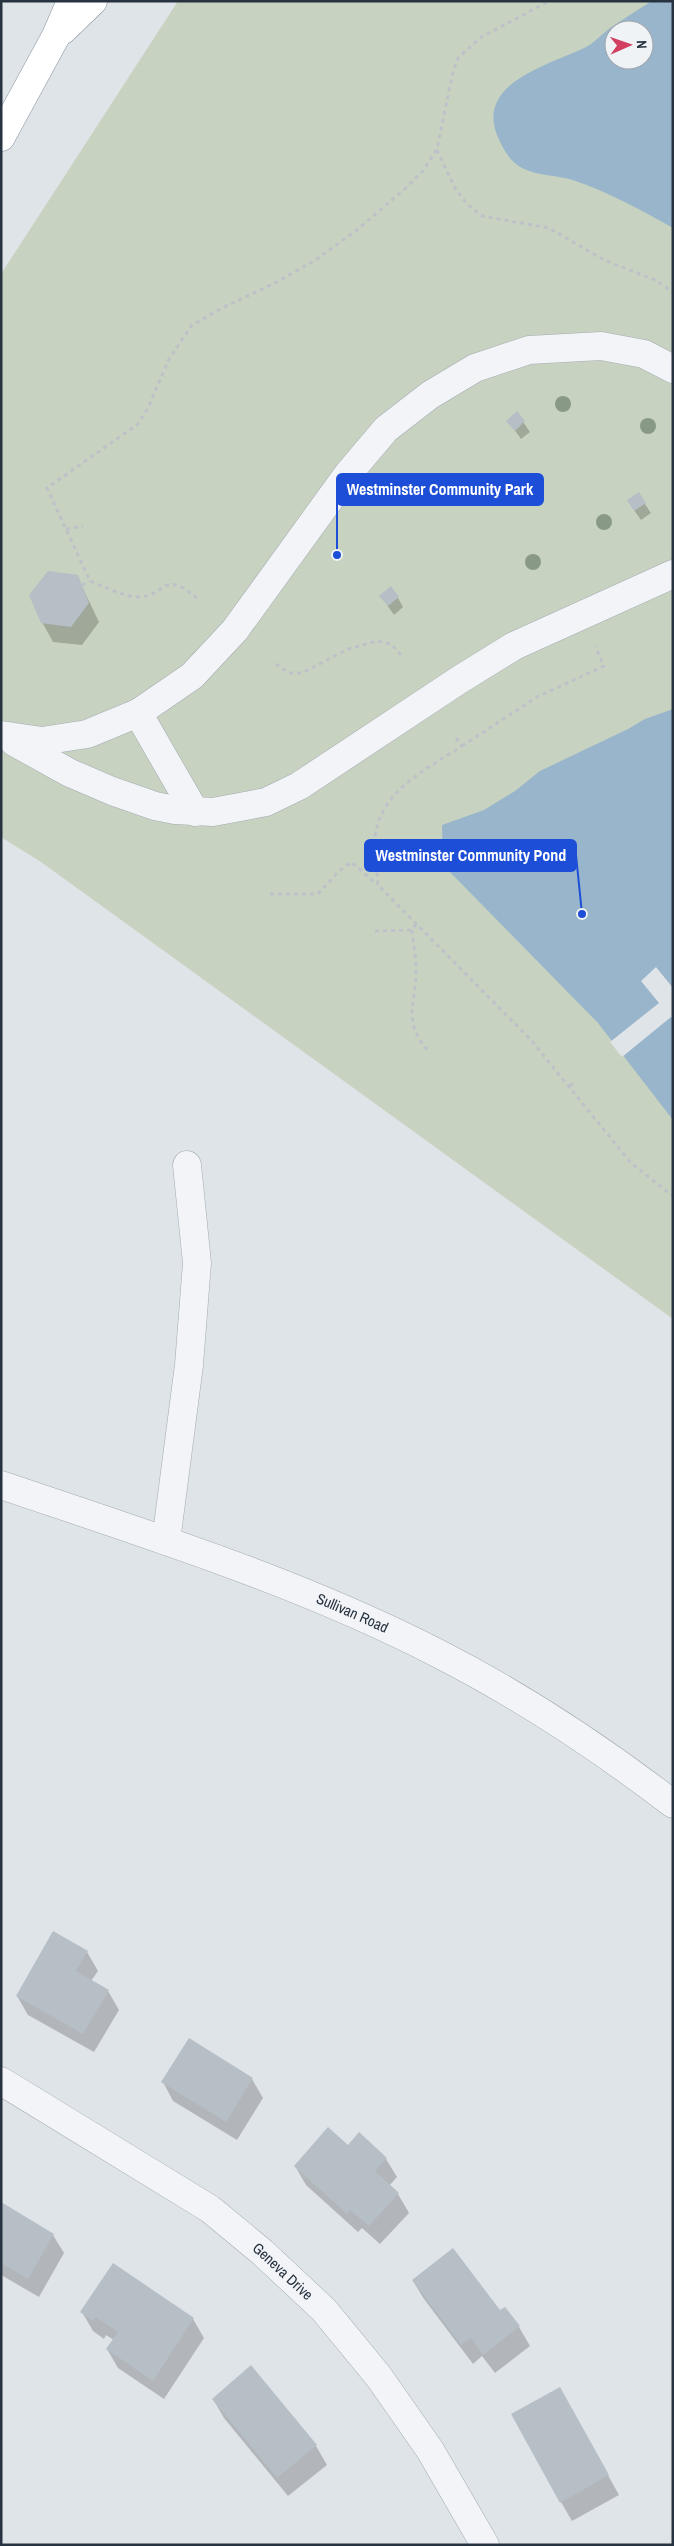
<svg xmlns="http://www.w3.org/2000/svg" width="674" height="2546" viewBox="0 0 674 2546" font-family="'Archivo Narrow',sans-serif">
	<style>
		.green { fill: #c7d3c0; fill-rule: evenodd }
		.water { fill: #99b5cb; fill-rule: evenodd }
		.pier { fill: #dfe4e9 }
		.shadow { fill: #0003 }
		.building { fill: #b6bec6 }
		.lines { fill: none; stroke-linecap: round; stroke-linejoin: round }
		.minor-casing { stroke: #a4abb3; stroke-width: 29 }
		.highway-casing { stroke: #8693a0; stroke-width: 29 }
		.path { stroke: #bdc2c8; stroke-width: 3; stroke-dasharray: 4 4; stroke-linecap: butt }
		.minor { stroke: #f2f4f7; stroke-width: 28 }
		.highway { stroke: #fff; stroke-width: 28 }
		.tree { fill: #889a85 }
		.labels { text-anchor: middle; stroke-width: 4; stroke-linejoin: round; paint-order: stroke }
		.street-label { font-size: 15px; fill: #273341; stroke: #eff3f6 }
		.leader { fill: none; stroke: #1d4ed8; stroke-width: 2 }
		.callout-dot { fill: #1d4ed8; stroke: #eff3f6; stroke-width: 2 }
		.callout { fill: #1d4ed8; stroke: #1d4ed8; stroke-width: 2 }
		.callout-label { font-size: 16px; text-anchor: middle; font-weight: bold; fill: #fff }
	</style>
	<rect width="100%" height="100%" fill="#dfe4e9"/>
	<!-- green -->
	<path class="green" d="M178 1H673V1319L41 862 1 837V274ZM614 30H644V60H614Z"/>
	<!-- water -->
	<g class="water">
		<path d="M652 1H673V228C641 210 608 192 573 180 557 175 537 176 522 168 509 161 502 147 497 135 476 82 552 64 586 47 594 43 602 34 610 28 624 19 637 10 652 1ZM614 30H644V60H614Z"/>
		<polygon points="673,709 673,1120 598,1023 443,865 442,825 484,810 515,791 540,771 628,729 645,719"/>
	</g>
	<!-- pier -->
	<polygon class="pier" points="656,967 673,988 673,1019 671,1017 622,1057 610,1042 659,1003 641,981"/>
	<!-- shadow -->
	<g class="shadow">
		<polygon points="517,413 530,432 521,439 508,421"/>
		<polygon points="638,494 651,513 641,520 634,510"/>
		<polygon points="77,576 99,622 82,645 53,642 42,622"/>
		<polygon points="381,596 398,598 403,607 394,615"/>
		<polygon points="87,1952 98,1971 91,1981 108,1991 119,2010 94,2052 28,2015 17,1996"/>
		<polygon points="252,2079 263,2098 237,2140 173,2101 163,2082"/>
		<polygon points="348,2146 386,2159 397,2177 389,2186 398,2194 409,2213 380,2244 362,2228 358,2232 306,2185 295,2166"/>
		<polygon points="1,2203 53,2235 64,2253 39,2297 1,2275"/>
		<polygon points="413,2281 500,2312 519,2327 530,2346 495,2373 482,2356 473,2364 424,2299"/>
		<polygon points="82,2312 193,2319 204,2338 164,2399 118,2368 107,2349 114,2340 106,2335 104,2339 93,2331"/>
		<polygon points="213,2399 316,2446 327,2465 288,2496 224,2418"/>
		<polygon points="570,2407 619,2495 572,2521 561,2502"/>
	</g>
	<!-- building -->
	<g class="building">
		<polygon points="517,411 525,421 515,431 506,421"/>
		<polygon points="639,492 646,503 634,511 627,500"/>
		<polygon points="48,571 78,575 89,603 71,627 41,623 29,595"/>
		<polygon points="391,586 399,597 388,606 379,596"/>
		<polygon points="53,1931 88,1951 76,1971 109,1990 83,2034 16,1996"/>
		<polygon points="189,2038 253,2078 226,2122 161,2082"/>
		<polygon points="328,2127 348,2145 359,2132 387,2158 375,2171 399,2193 369,2226 350,2210 347,2214 294,2166"/>
		<polygon points="1,2202 54,2234 28,2279 1,2263"/>
		<polygon points="453,2248 500,2310 505,2307 520,2326 483,2355 471,2338 461,2345 412,2280"/>
		<polygon points="113,2263 194,2318 153,2381 106,2349 118,2332 95,2317 93,2321 80,2312"/>
		<polygon points="251,2365 317,2445 277,2478 212,2399"/>
		<polygon points="560,2387 609,2475 560,2503 511,2414"/>
	</g>
	<g class="lines">
		<defs>
			<g id="minor">
				<polyline points="138,713 195,812"/>
				<polyline points="1,735 42,741 87,734 138,713 192,676 235,630 348,474 386,429 430,395 475,368 529,350 601,346 644,354 673,369"/>
				<polyline points="14,742 70,773 112,791 155,806 175,810 213,812 266,802 299,786 459,680 514,646 673,574"/>
				<path id="s1" d="M1 1485C149 1535 302 1583 441 1655 523 1697 600 1748 673 1804"/>
				<polyline points="166,1541 189,1365 197,1263 187,1165"/>
				<path id="s2" d="M1 2081 210 2209 262 2252 324 2310 379 2377 430 2450 485 2545"/>
			</g>
			<g id="highway">
				<polyline points="63,30 93,1"/>
				<polyline points="1,137 56,36 71,1"/>
			</g>
		</defs>
		<!-- minor casing -->
		<use href="#minor" class="minor-casing"/>
		<!-- highway casing -->
		<use href="#highway" class="highway-casing"/>
		<!-- path -->
		<g class="path">
			<polyline points="437,150 455,188 467,204 482,216 549,228 604,260 655,280 673,292"/>
			<polyline points="66,529 83,526"/>
			<polyline points="82,585 90,581"/>
			<path d="M197 598C161 568 166 597 138 597 121 596 105 587 90 581L47 488 138 424 148 408 169 359 192 325 222 308 275 283 317 259 357 230 407 187 423 171 437 149 453 72 458 58 480 38 549 1"/>
			<polyline points="276,664 289,673 302,673 348,649 377,641 391,644 401,655"/>
			<path d="M456 738 462 746C427 769 378 792 375 839 374 854 377 870 378 885L531 1040 631 1163 673 1196"/>
			<polyline points="462,746 537,697 604,666 595,646"/>
			<polyline points="270,894 318,894 338,872 351,862 378,885"/>
			<path d="M412 930C413 942 416 956 416 969 416 1007 401 1020 430 1053"/>
			<polyline points="375,931 412,930 417,923"/>
			<polyline points="570,1086 576,1081"/>
		</g>
		<!-- minor -->
		<use href="#minor" class="minor"/>
		<!-- highway -->
		<use href="#highway" class="highway"/>
	</g>
	<!-- trees -->
	<g class="tree">
		<circle cx="563" cy="404" r="8"/>
		<circle cx="648" cy="426" r="8"/>
		<circle cx="604" cy="522" r="8"/>
		<circle cx="533" cy="562" r="8"/>
	</g>
	<g class="labels">
		<!-- street labels -->
		<g class="street-label">
			<text dy="5" stroke="none"><textPath href="#s1" startOffset="374">Sullivan Road</textPath></text>
			<text dy="5" stroke="none"><textPath href="#s2" startOffset="341">Geneva Drive</textPath></text>
		</g>
	</g>
	<!-- callouts -->
	<path class="leader" d="M337 555L337 490M582 914L576 855"/>
	<g class="callout-dot">
		<circle cx="337" cy="555" r="5"/>
		<circle cx="582" cy="914" r="5"/>
	</g>
	<g class="callout">
		<rect x="337" y="474" width="206" height="31" rx="5"/>
		<rect x="365" y="840" width="211" height="31" rx="5"/>
	</g>
	<g class="callout-label">
		<text x="440" y="495">Westminster Community Park</text>
		<text x="471" y="861">Westminster Community Pond</text>
	</g>
	<!-- border -->
	<rect width="674" height="2546" fill="none" stroke="#273341" stroke-width="5"/>
	<!-- north arrow -->
	<g transform="translate(629 45) rotate(88)"><circle r="24" fill="#eff3f6" stroke="#9fa6ae"/>
	<path d="M0-4L9 19L0 12L-9 19Z" fill="#d33f63"/>
	<text y="-8" font-size="14" font-weight="bold" text-anchor="middle" fill="#273341">N</text>
	</g>
</svg>
